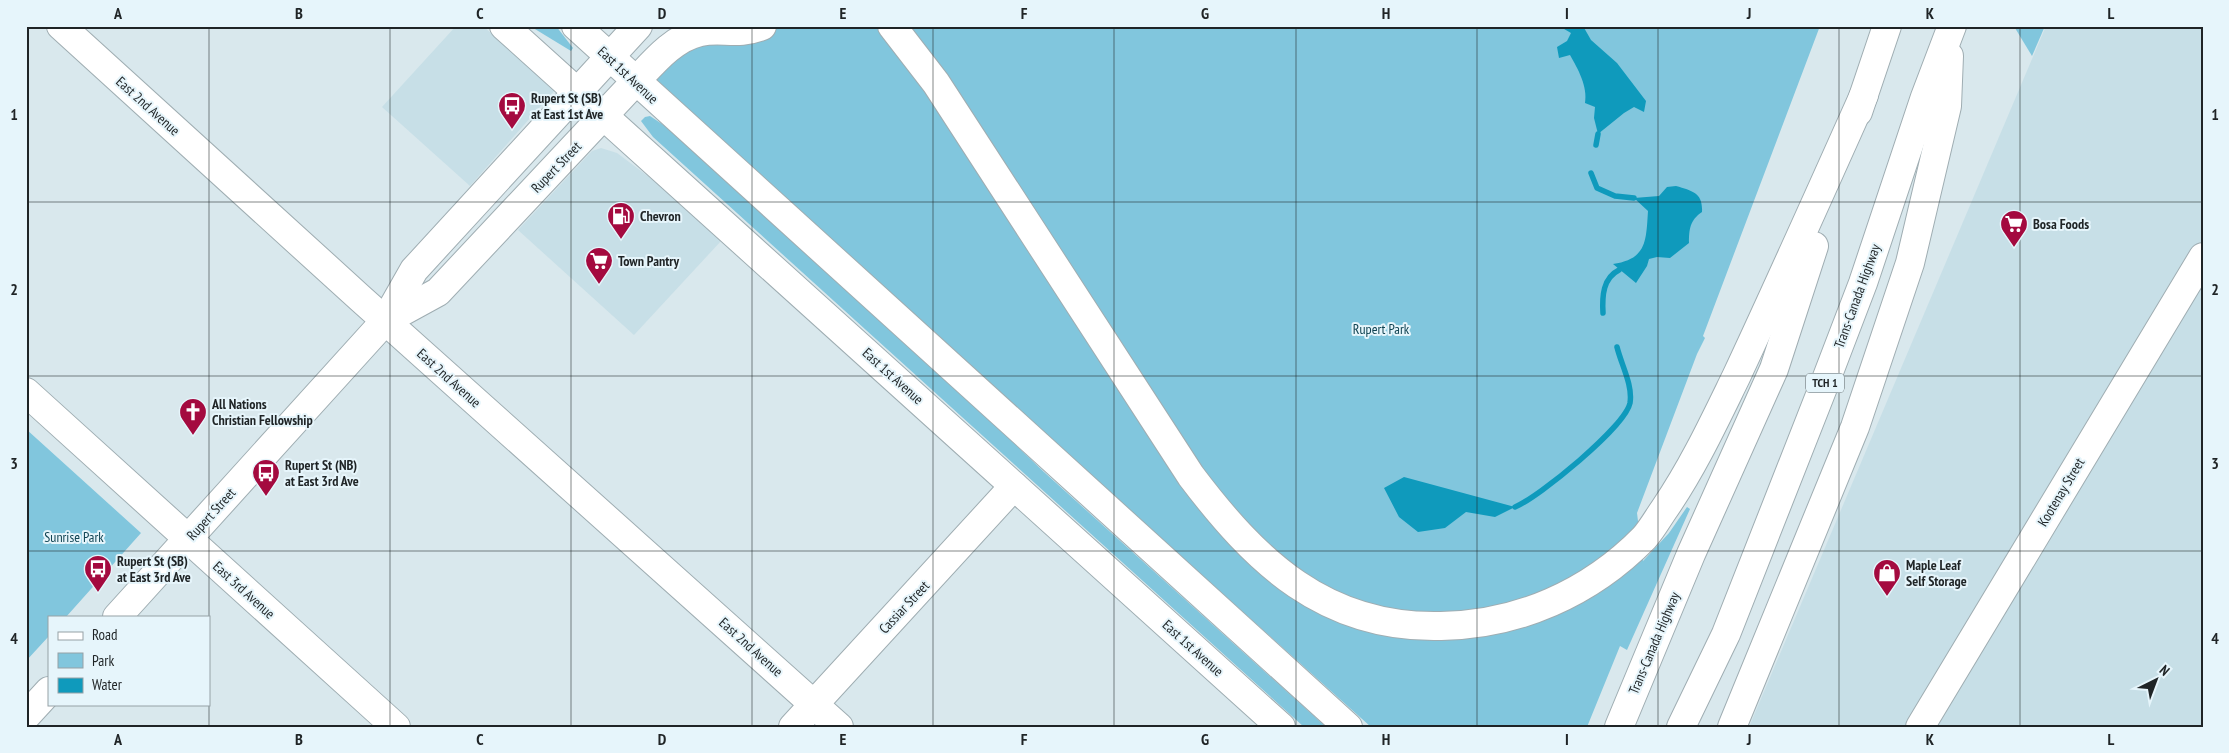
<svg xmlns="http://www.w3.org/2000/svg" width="2229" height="753" viewBox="0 0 2229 753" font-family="'PT Sans Narrow',sans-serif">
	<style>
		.built { fill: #c7dfe7 }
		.green { fill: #81c6dd }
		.water { fill: #0f9abc }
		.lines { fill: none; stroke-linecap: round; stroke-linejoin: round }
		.stream { stroke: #0f9abc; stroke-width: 5.5 }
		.minor-casing { stroke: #9fadb2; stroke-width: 30 }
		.major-casing { stroke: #9fadb2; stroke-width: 30 }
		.highway-casing { stroke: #9fadb2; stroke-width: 30 }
		.minor { stroke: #fff; stroke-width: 28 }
		.major { stroke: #fff; stroke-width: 28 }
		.highway { stroke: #fff; stroke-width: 28 }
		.grid { fill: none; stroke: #1f2426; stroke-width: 1; stroke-opacity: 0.55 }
		.labels { text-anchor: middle; stroke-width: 4; stroke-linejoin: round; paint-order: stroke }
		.shield { fill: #e6f5fb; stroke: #5b6366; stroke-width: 1 }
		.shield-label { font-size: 12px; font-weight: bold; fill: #1f2426 }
		.street-label { font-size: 14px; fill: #1f2426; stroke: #e6f5fb }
		.poi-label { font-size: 14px; font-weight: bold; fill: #1f2426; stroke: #e6f5fb; text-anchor: start }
		.park-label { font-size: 14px; fill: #104352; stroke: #e6f5fb }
		.neatline { fill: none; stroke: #1f2426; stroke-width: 2 }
		.grid-label { font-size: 16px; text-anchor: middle; font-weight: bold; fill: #1f2426 }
	</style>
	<rect width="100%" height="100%" fill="#d9e8ed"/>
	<!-- built -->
	<g class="built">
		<polygon points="456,26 483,26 555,90 470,186 382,107"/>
		<polygon points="2046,26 2203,26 2203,727 1749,727"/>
		<polygon points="601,148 617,153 657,183 721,241 634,335 518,230 592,151"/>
	</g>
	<!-- green -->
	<g class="green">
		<polygon points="530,26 556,26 573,48 571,51"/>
		<polygon points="776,26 1820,26 1703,336 1705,338 1697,354 1637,513 1643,561 1669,533 1687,507 1690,509 1627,650 1620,646 1587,727 1371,727 656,85 653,78 680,49 762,34"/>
		<polygon points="2016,26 2045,26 2032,56 2015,28"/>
		<polygon points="650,116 686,140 920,353 1044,472 1326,727 1304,727 653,137 641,121 645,117"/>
		<polygon points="26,429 141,533 66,617 49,617 49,636 26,661"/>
	</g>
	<!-- water -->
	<g class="water">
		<path d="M1559 26H1583L1591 40 1617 63 1646 101 1644 112 1634 107 1624 113 1598 134 1594 118 1595 107 1585 103C1588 87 1578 69 1570 55L1559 58 1557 47 1567 41 1571 33Z"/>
		<path d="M1676 186C1693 191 1703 193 1702 212 1690 220 1689 229 1689 243L1670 258 1657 257 1649 259 1647 266 1636 283 1613 264C1647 259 1646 241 1648 211L1634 198 1659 196 1667 187Z"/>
		<polygon points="1404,477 1515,507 1495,517 1466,512 1445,528 1418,532 1399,517 1384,488"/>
	</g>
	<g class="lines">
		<!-- stream -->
		<g class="stream">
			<polyline points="1596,145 1598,134"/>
			<polyline points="1591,173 1597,188 1615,196 1634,198"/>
			<path d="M1603 313C1602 296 1603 278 1619 270"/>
			<path d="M1515 507C1539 497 1625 427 1630 403 1633 385 1621 364 1617 347"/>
		</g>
		<defs>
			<g id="minor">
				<polyline points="61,26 360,298 839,727"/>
				<path d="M635 82C653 63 673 38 700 32 722 27 737 36 762 26"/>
				<polyline points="26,392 396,727"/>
				<polyline points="793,727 1014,486"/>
				<polyline points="1920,727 2203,257"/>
			</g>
			<g id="major">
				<polyline points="504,26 1281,727"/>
				<polyline points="576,26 1348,727"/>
				<polyline points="385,321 438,292 635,82"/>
				<polyline points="117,617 385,321 414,270 638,26"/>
				<polyline points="26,716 49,691"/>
			</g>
			<g id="highway">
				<path d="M892 26 936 83 1191 476C1256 562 1325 629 1441 626 1518 625 1590 593 1644 538 1652 529 1658 518 1665 508 1693 467 1714 422 1736 377 1780 283 1822 189 1864 95"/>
				<polyline points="1858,112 1887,26"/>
				<polyline points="1619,727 1691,554 1774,369 1814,246"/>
				<polyline points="1681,727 1726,634 1824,385 1863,283 1925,97 1952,26"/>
				<polyline points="1732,727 1855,427 1910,263 1947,106 1949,56"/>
			</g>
		</defs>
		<!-- minor casing -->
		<use href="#minor" class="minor-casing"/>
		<!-- major casing -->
		<use href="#major" class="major-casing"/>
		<!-- highway casing -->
		<use href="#highway" class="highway-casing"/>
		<!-- minor -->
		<use href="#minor" class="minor"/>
		<!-- major -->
		<use href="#major" class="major"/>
		<!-- highway -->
		<use href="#highway" class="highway"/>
	</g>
	<!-- grid -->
	<path class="grid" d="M209 26V617M390 26V727M571 26V727M752 26V727M933 26V727M1114 26V727M1296 26V727M1477 26V727M1658 26V727M1839 26V727M2020 26V727M26 202H2203M26 376H2203M26 551H2203M209 704V727"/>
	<!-- icons -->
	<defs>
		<symbol id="bus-pin" viewBox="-11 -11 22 30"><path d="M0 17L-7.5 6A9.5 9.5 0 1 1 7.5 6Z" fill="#a40a3f" stroke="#e6f5fb"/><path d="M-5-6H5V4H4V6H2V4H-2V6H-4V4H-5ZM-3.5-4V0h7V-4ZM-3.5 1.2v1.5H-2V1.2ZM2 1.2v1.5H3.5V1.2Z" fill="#fff"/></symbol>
		<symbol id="fuel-pin" viewBox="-11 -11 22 30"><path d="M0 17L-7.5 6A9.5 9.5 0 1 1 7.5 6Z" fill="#a40a3f" stroke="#e6f5fb"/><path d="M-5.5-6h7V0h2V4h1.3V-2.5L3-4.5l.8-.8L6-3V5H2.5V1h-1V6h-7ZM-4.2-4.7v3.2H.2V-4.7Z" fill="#fff"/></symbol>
		<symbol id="supermarket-pin" viewBox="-11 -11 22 30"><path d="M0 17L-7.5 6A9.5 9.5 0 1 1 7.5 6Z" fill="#a40a3f" stroke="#e6f5fb"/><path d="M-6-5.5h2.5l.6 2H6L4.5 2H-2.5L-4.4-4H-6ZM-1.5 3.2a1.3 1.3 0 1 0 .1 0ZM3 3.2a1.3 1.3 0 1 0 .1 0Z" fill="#fff"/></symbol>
		<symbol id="church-pin" viewBox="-11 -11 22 30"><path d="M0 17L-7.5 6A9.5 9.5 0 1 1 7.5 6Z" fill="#a40a3f" stroke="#e6f5fb"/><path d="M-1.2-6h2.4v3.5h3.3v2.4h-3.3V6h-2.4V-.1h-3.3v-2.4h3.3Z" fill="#fff"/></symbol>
		<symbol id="shop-pin" viewBox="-11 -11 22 30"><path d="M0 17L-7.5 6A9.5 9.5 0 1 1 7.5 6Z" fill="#a40a3f" stroke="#e6f5fb"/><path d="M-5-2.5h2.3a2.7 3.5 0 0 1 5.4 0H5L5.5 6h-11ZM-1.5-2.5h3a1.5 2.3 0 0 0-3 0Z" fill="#fff"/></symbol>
	</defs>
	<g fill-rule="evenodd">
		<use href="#bus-pin" x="496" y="90" width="32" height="43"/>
		<use href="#fuel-pin" x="605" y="200" width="32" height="43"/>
		<use href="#supermarket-pin" x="1998" y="208" width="32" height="43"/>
		<use href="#supermarket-pin" x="583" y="245" width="32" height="43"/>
		<use href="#church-pin" x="177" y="396" width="32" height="43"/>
		<use href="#bus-pin" x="250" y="457" width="32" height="43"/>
		<use href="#bus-pin" x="82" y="553" width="32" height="43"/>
		<use href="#shop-pin" x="1871" y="557" width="32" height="43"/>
	</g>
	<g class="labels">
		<!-- shield labels -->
		<rect class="shield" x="1806" y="373.5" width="38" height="19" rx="4"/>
		<g class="shield-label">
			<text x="1825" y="387">TCH 1</text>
		</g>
		<!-- street labels -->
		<g class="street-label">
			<text transform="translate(628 75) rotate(43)" y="5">East 1st Avenue</text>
			<text transform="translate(148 106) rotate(42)" y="5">East 2nd Avenue</text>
			<text transform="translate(556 167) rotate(-46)" y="5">Rupert Street</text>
			<text transform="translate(1857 296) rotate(-70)" y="5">Trans-Canada Highway</text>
			<text transform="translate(893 376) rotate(42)" y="5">East 1st Avenue</text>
			<text transform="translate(449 378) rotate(42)" y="5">East 2nd Avenue</text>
			<text transform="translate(2061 492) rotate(-59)" y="5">Kootenay Street</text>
			<text transform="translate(211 514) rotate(-48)" y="5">Rupert Street</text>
			<text transform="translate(244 590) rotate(42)" y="5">East 3rd Avenue</text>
			<text transform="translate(904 607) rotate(-47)" y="5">Cassiar Street</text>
			<text transform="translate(1654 643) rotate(-67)" y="5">Trans-Canada Highway</text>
			<text transform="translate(751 647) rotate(42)" y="5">East 2nd Avenue</text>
			<text transform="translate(1193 648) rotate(42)" y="5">East 1st Avenue</text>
		</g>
		<!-- poi labels -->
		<g class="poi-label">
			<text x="531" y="103">Rupert St (SB)<tspan x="531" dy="16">at East 1st Ave</tspan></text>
			<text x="640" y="221">Chevron</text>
			<text x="2033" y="229">Bosa Foods</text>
			<text x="618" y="266">Town Pantry</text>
			<text x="212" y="409">All Nations<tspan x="212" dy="16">Christian Fellowship</tspan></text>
			<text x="285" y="470">Rupert St (NB)<tspan x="285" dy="16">at East 3rd Ave</tspan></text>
			<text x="117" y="566">Rupert St (SB)<tspan x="117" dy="16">at East 3rd Ave</tspan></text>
			<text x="1906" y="570">Maple Leaf<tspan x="1906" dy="16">Self Storage</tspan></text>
		</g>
		<!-- park labels -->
		<g class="park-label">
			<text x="1381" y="334">Rupert Park</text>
			<text x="74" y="542">Sunrise Park</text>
		</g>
	</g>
	<!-- border -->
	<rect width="2229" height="753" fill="none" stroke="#e6f5fb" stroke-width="55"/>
	<!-- legend -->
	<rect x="48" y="616" width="162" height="90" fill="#e6f5fb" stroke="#96a1a6"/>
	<rect x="58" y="632" width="25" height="8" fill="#ffffff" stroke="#96a1a6"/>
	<text x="92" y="640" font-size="15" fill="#1f2426">Road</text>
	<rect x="58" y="653" width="25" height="15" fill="#81c6dd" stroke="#96a1a6"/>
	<text x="92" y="666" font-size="15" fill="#1f2426">Park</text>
	<rect x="58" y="678" width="25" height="15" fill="#0f9abc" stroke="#96a1a6"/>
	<text x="92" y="690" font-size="15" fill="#1f2426">Water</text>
	<!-- north arrow -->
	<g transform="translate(2156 680) rotate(42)" stroke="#e6f5fb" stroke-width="4" paint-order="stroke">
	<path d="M0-4L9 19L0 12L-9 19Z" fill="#1f2426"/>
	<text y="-8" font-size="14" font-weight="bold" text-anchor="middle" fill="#1f2426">N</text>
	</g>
	<rect x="28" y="28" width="2174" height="698" class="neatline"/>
	<g class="grid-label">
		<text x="118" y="19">A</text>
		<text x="299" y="19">B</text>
		<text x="480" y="19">C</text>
		<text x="662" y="19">D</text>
		<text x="843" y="19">E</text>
		<text x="1024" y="19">F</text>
		<text x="1205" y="19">G</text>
		<text x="1386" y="19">H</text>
		<text x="1567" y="19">I</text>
		<text x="1749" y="19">J</text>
		<text x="1930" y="19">K</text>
		<text x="2111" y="19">L</text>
		<text x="14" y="120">1</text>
		<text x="2215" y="120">1</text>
		<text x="14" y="295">2</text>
		<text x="2215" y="295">2</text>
		<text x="14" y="469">3</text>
		<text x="2215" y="469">3</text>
		<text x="14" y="644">4</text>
		<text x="2215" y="644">4</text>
		<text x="118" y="745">A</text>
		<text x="299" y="745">B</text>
		<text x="480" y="745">C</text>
		<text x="662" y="745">D</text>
		<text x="843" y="745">E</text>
		<text x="1024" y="745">F</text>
		<text x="1205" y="745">G</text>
		<text x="1386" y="745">H</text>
		<text x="1567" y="745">I</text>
		<text x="1749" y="745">J</text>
		<text x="1930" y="745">K</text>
		<text x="2111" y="745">L</text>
	</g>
</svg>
